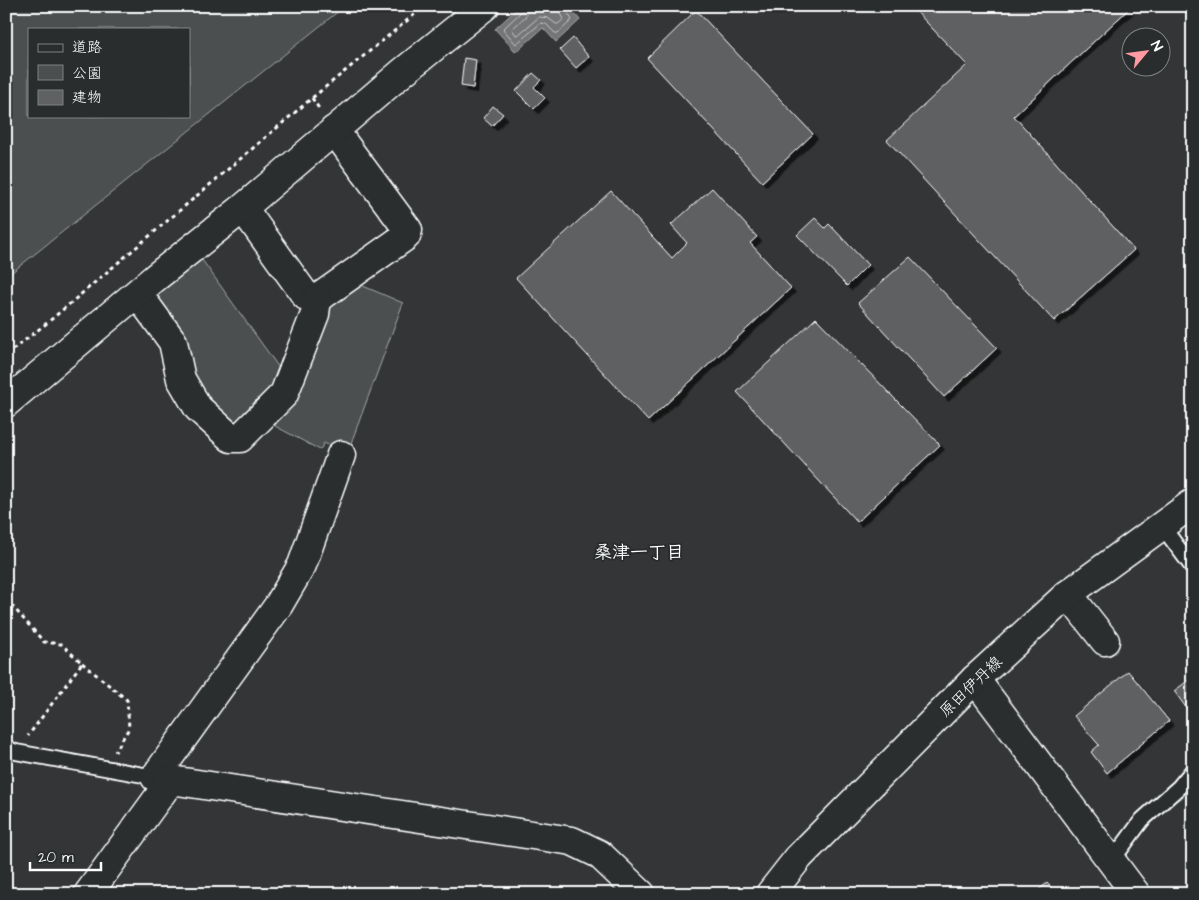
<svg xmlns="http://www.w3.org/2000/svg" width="1199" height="900" viewBox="0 0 1199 900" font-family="'Architects Daughter','Klee One',sans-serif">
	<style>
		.green { fill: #4c4f50; stroke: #a6a7a8; fill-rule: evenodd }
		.water { fill: #737576; stroke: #abacad }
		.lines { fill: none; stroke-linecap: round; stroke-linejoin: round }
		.shore { stroke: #c7c8c8; stroke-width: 1 }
		.stream { stroke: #abacad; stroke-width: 7 }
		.building { fill: #5f6162; stroke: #fff; filter: url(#shadow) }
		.lane-casing { stroke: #fff; stroke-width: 18 }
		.street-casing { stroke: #fff; stroke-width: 31 }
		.secondary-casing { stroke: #fff; stroke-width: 31 }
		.path { stroke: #fff; stroke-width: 3; stroke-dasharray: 4 4; stroke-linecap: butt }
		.lane { stroke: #2a2d2e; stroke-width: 14 }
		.street { stroke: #2a2d2e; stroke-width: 28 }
		.secondary { stroke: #2a2d2e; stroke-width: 28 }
		.labels { text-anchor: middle; stroke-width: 4; stroke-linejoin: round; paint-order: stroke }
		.street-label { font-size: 16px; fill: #fff; stroke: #2a2d2e }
		.neighbourhood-label { font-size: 18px; font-weight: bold; fill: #fff; stroke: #2a2d2e }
	</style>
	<defs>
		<filter id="shadow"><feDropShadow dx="4.5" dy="4.5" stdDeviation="0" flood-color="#0009"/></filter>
	</defs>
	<rect width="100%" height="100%" fill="#333536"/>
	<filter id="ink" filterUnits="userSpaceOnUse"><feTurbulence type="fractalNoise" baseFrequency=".02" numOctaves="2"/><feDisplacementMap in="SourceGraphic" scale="10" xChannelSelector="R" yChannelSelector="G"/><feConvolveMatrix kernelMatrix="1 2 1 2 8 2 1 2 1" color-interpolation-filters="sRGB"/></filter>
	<g filter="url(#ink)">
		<!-- green -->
		<g class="green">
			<path d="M6 6H345L6 277ZM29 29H189V116H29Z"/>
			<polygon points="200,257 282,372 277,395 231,431 205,408 148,298"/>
			<polygon points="349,280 403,303 347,454 324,443 320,450 275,426 327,296"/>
		</g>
		<!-- water -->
		<polygon class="water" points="520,6 568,6 580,20 556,42 543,28 516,52 495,29"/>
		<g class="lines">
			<!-- shore -->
			<g class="shore">
				<polyline points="523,6 522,11 503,29 516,44 541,23 546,24 555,33 558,33 572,20 566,10 565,6"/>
				<polyline points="529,6 527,15 512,29 516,35 518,35 539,17 548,18 556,24 558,24 564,19 560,12 559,6"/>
			</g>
			<!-- stream -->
			<polyline class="stream" points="1179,796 1193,782"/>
		</g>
		<!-- building -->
		<g class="building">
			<polygon points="911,6 1132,6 1014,116 1134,250 1054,321 887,140 967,65"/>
			<polygon points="696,10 813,134 762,182 647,58"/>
			<polygon points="573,38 589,57 576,68 560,50"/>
			<polygon points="464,58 476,60 473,88 461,86"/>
			<polygon points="533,73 541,80 534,87 545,98 534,109 516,91"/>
			<polygon points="493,106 503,114 492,126 483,118"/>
			<polygon points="712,188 757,237 750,243 791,288 648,421 516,278 611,191 672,258 687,243 671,225"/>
			<polygon points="815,218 825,228 829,224 868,265 847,286 797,235"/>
			<polygon points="910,257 997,348 944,397 858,303"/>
			<polygon points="816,318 940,445 857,522 737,392"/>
			<polygon points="1128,671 1169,721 1107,773 1091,752 1099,745 1074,716"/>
			<polygon points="1193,677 1193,717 1174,691"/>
			<polygon points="1047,883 1057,894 1034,894"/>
		</g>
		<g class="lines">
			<defs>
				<g id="lane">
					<polyline points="1162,526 1193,568"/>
					<polyline points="6,748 16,752 160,778"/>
					<polyline points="1111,862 1142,820 1179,787 1193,770"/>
				</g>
				<g id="street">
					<polyline points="243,208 306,296 317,299 406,236 408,230 334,130"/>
					<polyline points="138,294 173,342 181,379 198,408 231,438 240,438 284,394 315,314 317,299"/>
					<polyline points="6,403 156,277 243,208 404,71 485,6"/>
					<polyline points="1068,594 1105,641"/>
					<polyline points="975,679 1136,894"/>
					<polyline points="155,777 278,606 302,565 341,455"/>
					<polyline points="88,894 171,780 572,841 599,854 641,894"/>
				</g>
				<polyline id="secondary" points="770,894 799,857 975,679 1068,594 1193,503"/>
			</defs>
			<!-- lane casing -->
			<use href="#lane" class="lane-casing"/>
			<!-- street casing -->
			<use href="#street" class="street-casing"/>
			<!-- secondary casing -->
			<use href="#secondary" class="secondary-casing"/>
			<!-- path -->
			<g class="path">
				<polyline points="312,98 320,110"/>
				<polyline points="6,355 47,323 312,98 425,6"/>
				<polyline points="6,599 44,642 61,644 82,663 28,736"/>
				<polyline points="82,663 127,700 129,728 115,752"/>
			</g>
			<!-- lane -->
			<use href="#lane" class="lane"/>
			<!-- street -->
			<use href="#street" class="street"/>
			<!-- secondary -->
			<use href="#secondary" class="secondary"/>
		</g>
	</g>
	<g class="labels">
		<!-- street labels -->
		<g class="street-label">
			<text transform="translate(970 686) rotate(-44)" y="6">原田伊丹線</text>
		</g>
		<!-- neighbourhood labels -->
		<g class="neighbourhood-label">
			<text x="639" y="558">桑津一丁目</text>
		</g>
	</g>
	<!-- margin -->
	<rect width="1199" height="900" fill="none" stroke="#2a2d2e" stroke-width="25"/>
	<rect x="12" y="12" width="1174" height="875" fill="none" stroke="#fff" stroke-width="2" filter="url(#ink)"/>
	<!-- legend -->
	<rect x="28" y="28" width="162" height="90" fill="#2a2d2e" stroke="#7f8182"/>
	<rect x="38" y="44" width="25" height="8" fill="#2a2d2e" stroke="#7f8182"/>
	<text x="72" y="52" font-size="15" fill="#ffffff">道路</text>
	<rect x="38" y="65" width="25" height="15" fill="#4c4f50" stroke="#7f8182"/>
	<text x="72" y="78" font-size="15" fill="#ffffff">公園</text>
	<rect x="38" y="90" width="25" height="15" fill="#5f6162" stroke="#7f8182"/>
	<text x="72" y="102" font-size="15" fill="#ffffff">建物</text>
	<!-- north arrow -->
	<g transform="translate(1146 52) rotate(61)"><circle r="24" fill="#2a2d2e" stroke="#7f8182"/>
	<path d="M0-4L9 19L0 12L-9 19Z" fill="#ff9aa2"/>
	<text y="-8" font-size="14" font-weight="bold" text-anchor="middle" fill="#ffffff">N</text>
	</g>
	<!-- scale -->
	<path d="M30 862v8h71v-8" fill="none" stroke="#ffffff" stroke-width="2.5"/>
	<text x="38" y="862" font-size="15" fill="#ffffff" stroke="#2a2d2e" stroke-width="4" paint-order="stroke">20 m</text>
</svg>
